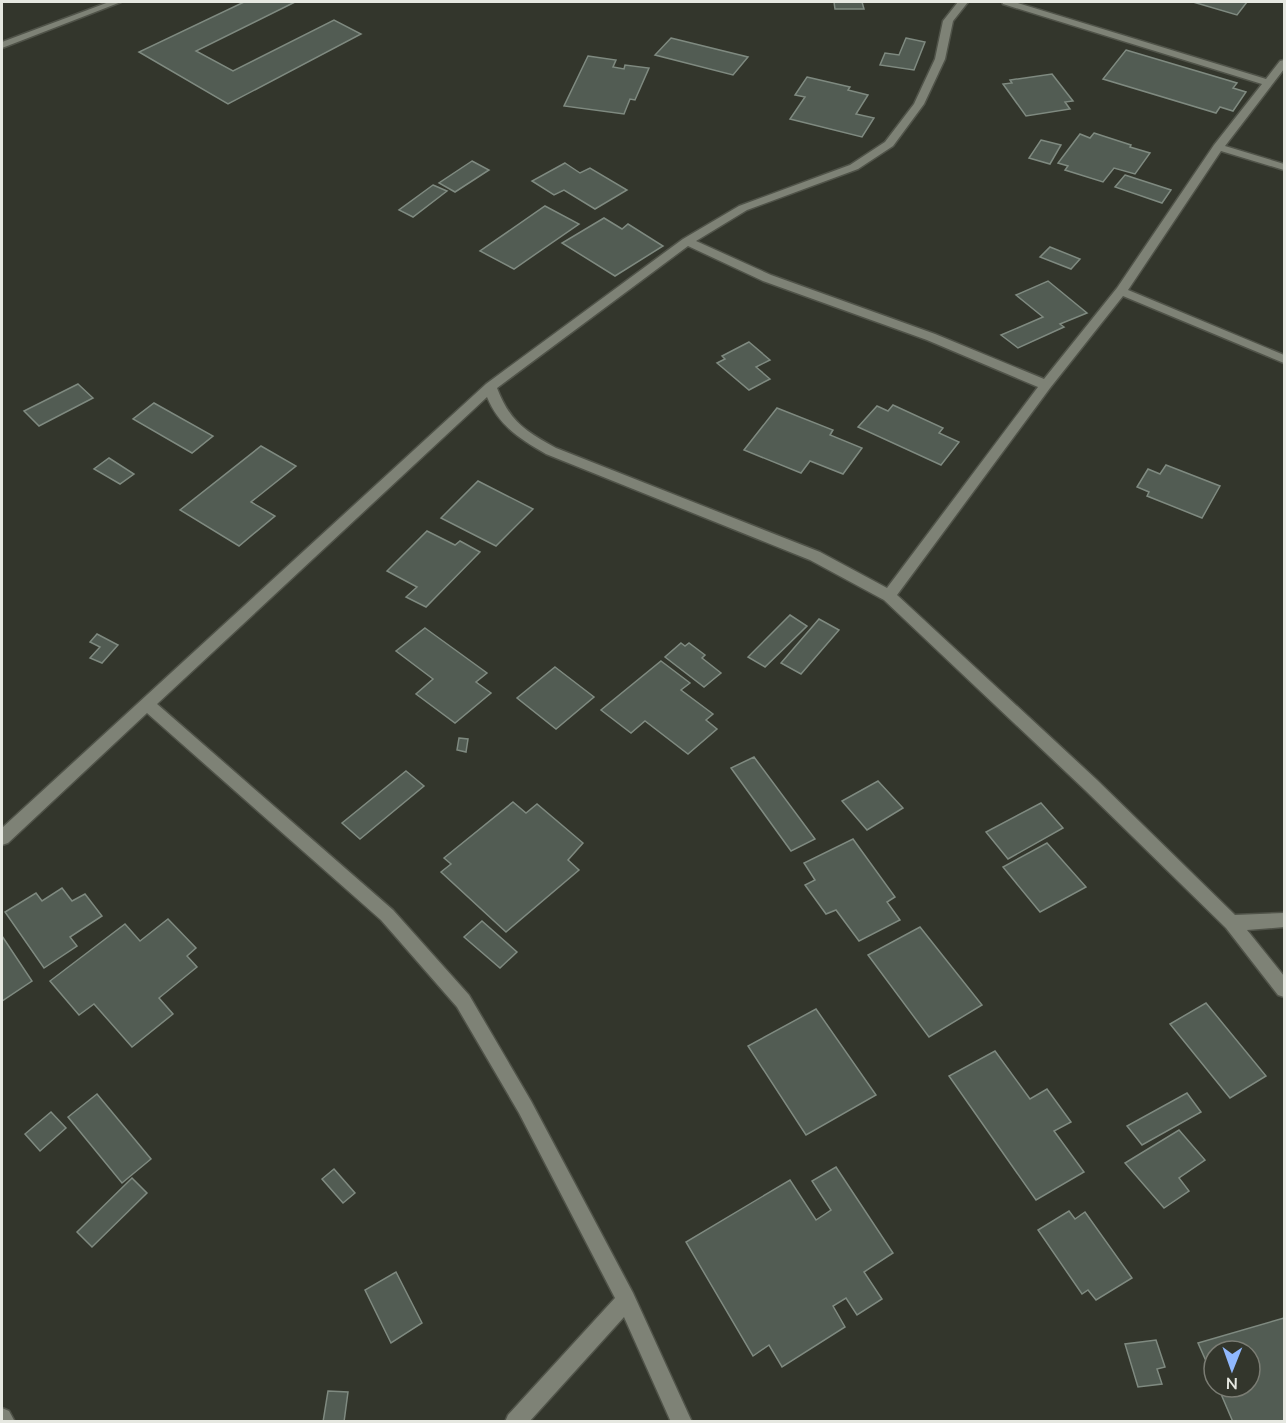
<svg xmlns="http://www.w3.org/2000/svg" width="1286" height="1423" viewBox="0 0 1286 1423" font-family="Mulish,sans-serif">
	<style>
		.building { fill: #525c53; stroke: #7f8a80; stroke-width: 1.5 }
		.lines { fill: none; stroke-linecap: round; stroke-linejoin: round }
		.street-casing { stroke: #505349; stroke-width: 3 }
		.street { fill: #7e8276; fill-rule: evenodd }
	</style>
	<rect width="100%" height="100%" fill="#33362c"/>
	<!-- building -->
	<g class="building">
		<polygon points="244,2 295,2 196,51 233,71 334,20 361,34 228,104 139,52"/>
		<polygon points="834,2 877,2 862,2 864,9 835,9"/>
		<polygon points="1193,2 1247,2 1237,15"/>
		<polygon points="671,38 748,57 733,75 655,55"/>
		<polygon points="906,38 925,42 914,70 880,65 885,53 899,55"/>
		<polygon points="1126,50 1237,83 1233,88 1246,92 1233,111 1220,107 1216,113 1103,79"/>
		<polygon points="588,56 616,60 613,67 624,69 625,65 649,68 635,100 630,99 624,114 564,106"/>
		<polygon points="1052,74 1073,101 1065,102 1070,109 1026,116 1003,84 1012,83 1010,80"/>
		<polygon points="807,77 850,87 848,90 868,95 856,114 874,118 862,137 790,119 805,97 795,95"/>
		<polygon points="1094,133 1131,145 1130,147 1150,153 1135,174 1114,168 1103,182 1065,170 1068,166 1058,163 1080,134 1090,138"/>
		<polygon points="1041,140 1061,145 1050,164 1029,158"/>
		<polygon points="472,161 489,170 455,192 439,183"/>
		<polygon points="565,163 580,173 590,168 627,190 595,209 564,190 554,195 532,181"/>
		<polygon points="1125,175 1171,190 1162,203 1115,187"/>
		<polygon points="433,185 447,191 413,217 399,210"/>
		<polygon points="545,206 579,224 514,269 480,251"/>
		<polygon points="604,218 622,229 628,224 663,246 615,276 562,243"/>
		<polygon points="1050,247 1080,259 1071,269 1040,257"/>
		<polygon points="1048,281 1087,313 1060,324 1064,327 1018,348 1001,335 1043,317 1016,295"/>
		<polygon points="749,342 770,360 756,367 770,379 749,390 717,363 725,359 722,356"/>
		<polygon points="78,384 93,398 39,426 24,411"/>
		<polygon points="154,403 213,436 192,453 133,419"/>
		<polygon points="893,405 943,428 939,433 959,442 941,465 858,427 877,406 888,411"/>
		<polygon points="777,408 833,430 830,435 862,448 843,474 810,461 801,473 744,450"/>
		<polygon points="261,446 296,466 251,502 275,516 239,546 180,510"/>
		<polygon points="109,458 134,474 120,484 94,469"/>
		<polygon points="1166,465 1220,486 1202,518 1147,496 1149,492 1137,487 1148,469 1160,474"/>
		<polygon points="478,481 533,509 496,546 441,518"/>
		<polygon points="427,531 455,545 460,541 480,552 426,607 406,597 417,587 387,571"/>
		<polygon points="790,615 807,626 765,667 748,657"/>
		<polygon points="819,619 839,630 801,674 781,663"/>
		<polygon points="425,628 487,673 476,682 491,693 455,723 416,694 433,679 396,651"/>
		<polygon points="97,634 118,645 102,663 90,658 100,647 90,642"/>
		<polygon points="681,643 685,646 689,643 705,655 702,658 721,673 704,687 665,657"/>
		<polygon points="661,661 690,683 681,690 713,714 706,720 717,729 688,754 645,721 631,733 601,710"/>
		<polygon points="555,667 594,697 556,729 517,698"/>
		<polygon points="459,738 468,739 466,752 457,750"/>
		<polygon points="754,757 815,839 791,851 731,768"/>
		<polygon points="406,771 424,786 360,839 342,823"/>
		<polygon points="878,781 903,808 867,830 842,801"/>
		<polygon points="513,802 526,813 537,804 583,843 568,860 579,870 506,932 441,872 451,864 444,858"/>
		<polygon points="1041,803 1063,828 1008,859 986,832"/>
		<polygon points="853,839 895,897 887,902 900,920 859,941 836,910 826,914 805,885 815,880 804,863"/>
		<polygon points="1047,843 1086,887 1040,912 1003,867"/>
		<polygon points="62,888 72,901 85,894 102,916 70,937 77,946 44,968 5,912 36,893 42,901"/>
		<polygon points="168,919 196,948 187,956 197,967 159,998 173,1014 132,1047 94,1004 79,1015 50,981 125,924 140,941"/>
		<polygon points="482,921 517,952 500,968 464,937"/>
		<polygon points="920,927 982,1005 929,1037 868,955"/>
		<polygon points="2,936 32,981 2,1001"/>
		<polygon points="1206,1003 1266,1076 1230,1098 1170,1024"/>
		<polygon points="816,1009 876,1095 806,1135 748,1046"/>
		<polygon points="995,1051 1030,1099 1047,1089 1071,1122 1054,1131 1084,1172 1036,1200 949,1076"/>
		<polygon points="1187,1093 1201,1112 1142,1145 1127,1126"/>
		<polygon points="97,1094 151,1159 122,1183 68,1117"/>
		<polygon points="51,1112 66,1128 40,1151 25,1134"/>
		<polygon points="1179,1130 1205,1160 1179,1178 1189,1191 1164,1208 1125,1163"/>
		<polygon points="836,1167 893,1253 864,1272 882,1299 857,1315 846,1298 833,1306 845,1327 782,1367 769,1345 753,1356 686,1242 790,1180 816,1220 831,1210 812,1181"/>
		<polygon points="334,1169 355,1193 343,1203 322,1179"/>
		<polygon points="132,1178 147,1193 92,1247 77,1232"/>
		<polygon points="1069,1211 1075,1219 1085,1212 1132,1278 1096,1300 1088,1290 1082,1294 1038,1230"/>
		<polygon points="396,1272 422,1323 391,1343 365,1290"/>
		<polygon points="1284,1318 1284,1422 1233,1422 1218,1387 1250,1387 1250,1351 1214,1351 1214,1379 1198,1343"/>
		<polygon points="1156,1340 1165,1367 1157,1369 1162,1384 1138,1387 1125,1344"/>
		<polygon points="328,1391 348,1392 344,1422 323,1422"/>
	</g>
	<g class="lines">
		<defs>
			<g id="street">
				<polygon points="109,2 121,2 2,48 2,42"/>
				<path d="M958 2H968L953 21 945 59 924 104 893 146 858 169 747 210 696 241 771 275 935 334 1044 379 1117 288 1214 145 1262 84 1003 4 1002 2H1014L1266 79 1280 61 1284 60V69L1225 146 1284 164V170L1221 151 1128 290 1284 355V363L1123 296 1050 388 897 595 1097 780 1235 915 1284 913V927L1247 930 1284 976V997L1278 995 1226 928 1085 790 884 600 810 560 546 454C520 439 499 426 487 397L157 704 393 910 469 995 531 1101 633 1293 692 1422H671L624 1317 529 1422H505L508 1415 615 1298 519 1113 457 1007 381 920 147 713 8 843 2 845V828L486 384 683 239 739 206 850 165 885 142 914 104 935 59 943 21ZM688 246 763 281 927 340 1038 387 887 588 820 552 556 448C525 431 510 422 497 388Z"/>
				<polygon points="2,1408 9,1411 15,1422 2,1422"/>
			</g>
		</defs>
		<!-- street casing -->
		<use href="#street" class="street-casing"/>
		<!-- street -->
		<use href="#street" class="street"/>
	</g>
	<!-- border -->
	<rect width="1286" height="1423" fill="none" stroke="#e6e8e1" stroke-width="6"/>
	<!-- north arrow -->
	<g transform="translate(1232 1369) rotate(181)"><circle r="28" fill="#33362c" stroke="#7b7d74" stroke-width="1.5"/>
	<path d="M0-4.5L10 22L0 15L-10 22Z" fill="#90b8fd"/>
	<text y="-9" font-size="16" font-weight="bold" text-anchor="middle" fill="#e6e8e1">N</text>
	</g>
</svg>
